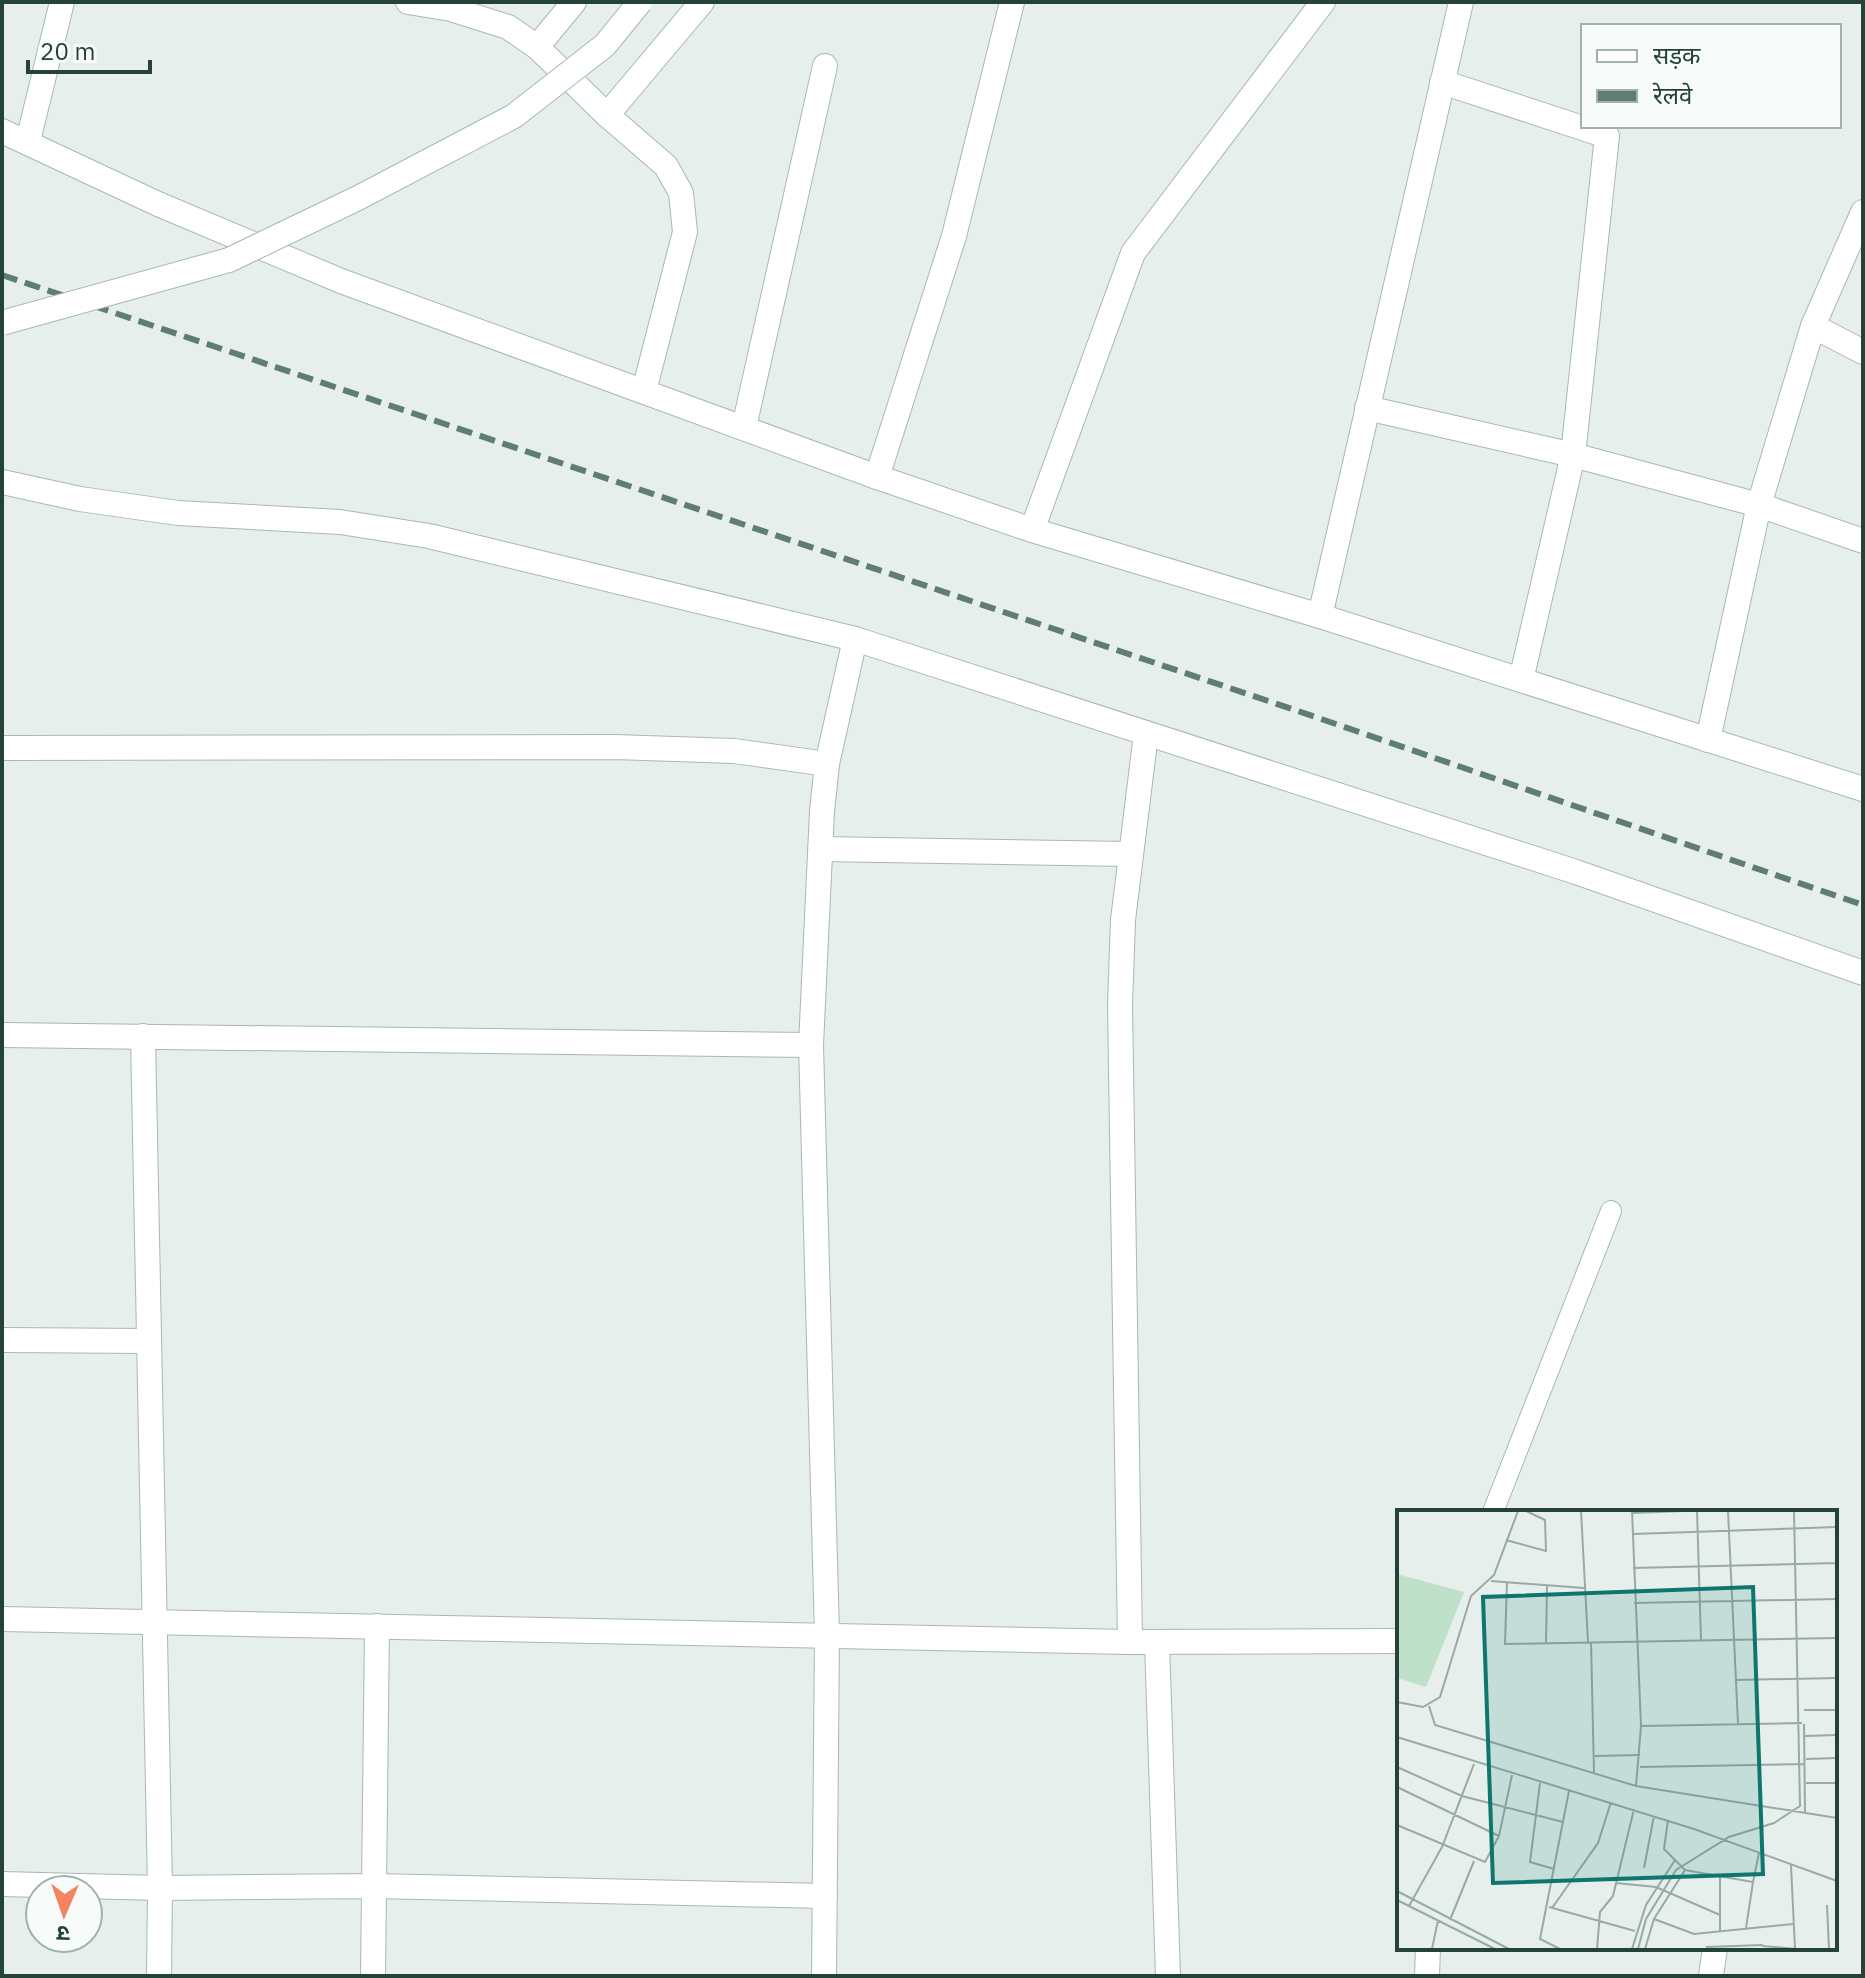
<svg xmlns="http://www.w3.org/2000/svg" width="1865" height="1978" viewBox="0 0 1865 1978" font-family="'IBM Plex Sans','Noto Sans Devanagari',sans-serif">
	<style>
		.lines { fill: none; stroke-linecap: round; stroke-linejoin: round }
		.service-casing { stroke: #a8b8b2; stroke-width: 22 }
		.minor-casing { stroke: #a8b8b2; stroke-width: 26 }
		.service { stroke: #fff; stroke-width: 20 }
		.minor { stroke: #fff; stroke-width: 24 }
		.rail { stroke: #5f7d75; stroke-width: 6; stroke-dasharray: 16 8; stroke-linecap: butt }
		.minor-bridge-casing { stroke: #a8b8b2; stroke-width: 26; stroke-linecap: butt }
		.minor-bridge { stroke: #fff; stroke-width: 24 }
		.inset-road { fill: none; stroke: #98aaa4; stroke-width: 2 }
		.view { fill: #0f766e; fill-opacity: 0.15; stroke: #0f766e; stroke-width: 4 }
		.inset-edge { fill: none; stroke: #24423a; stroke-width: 4 }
	</style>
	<rect width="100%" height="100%" fill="#e6efeb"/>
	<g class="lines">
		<defs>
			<polyline id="service" points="1493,1512 1611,1211"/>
			<g id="minor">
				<polyline points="408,2 451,9 508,27 537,47 607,115 666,166 681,193 685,232 644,391"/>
				<polyline points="537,47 574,2"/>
				<polyline points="1442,82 1607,136 1573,455 1521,680"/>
				<polyline points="607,115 702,2"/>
				<polyline points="2,131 158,204 341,281 877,477 1032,530 1320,616 1863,789"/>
				<polyline points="28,141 62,2"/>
				<polyline points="1813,326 1863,352"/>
				<polyline points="1367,408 1573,455 1759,505 1863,541"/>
				<polyline points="744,427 825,66"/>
				<polyline points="877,477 954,236 1012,2"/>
				<polyline points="2,482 80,499 178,513 340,522 429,536 855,639 1576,872 1863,973"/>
				<polyline points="1032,530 1133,253 1323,2"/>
				<polyline points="1320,616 1461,2"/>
				<polyline points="1708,740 1759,505 1813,326 1863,212"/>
				<polyline points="2,748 615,747 734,751 827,764"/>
				<polyline points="821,849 1130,854"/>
				<polyline points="2,1035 811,1045"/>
				<polyline points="143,1036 160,1888 159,1976"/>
				<polyline points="2,1340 148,1341"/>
				<polyline points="2,1619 1130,1642 1399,1641"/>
				<polyline points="1130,1642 1120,1005 1123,920 1146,734"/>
				<polyline points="1157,1642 1168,1976"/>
				<polyline points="2,1884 160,1888 374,1886 825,1896"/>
				<polyline points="373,1976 377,1626"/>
				<polyline points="824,1976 827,1635 811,1045 822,811 827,764 855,639"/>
				<polyline points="1427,1976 1428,1948"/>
				<polyline points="1711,1976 1715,1948"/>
			</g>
		</defs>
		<!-- service casing -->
		<use href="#service" class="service-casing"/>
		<!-- minor casing -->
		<use href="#minor" class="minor-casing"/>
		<!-- service -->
		<use href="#service" class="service"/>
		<!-- minor -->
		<use href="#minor" class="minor"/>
		<!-- rail -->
		<polyline class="rail" points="2,275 1295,710 1863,905"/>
		<defs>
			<polyline id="minor-bridge" points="2,323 229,260 358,198 514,116 605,45 640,2"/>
		</defs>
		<!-- minor-bridge casing -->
		<use href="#minor-bridge" class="minor-bridge-casing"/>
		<!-- minor-bridge -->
		<use href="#minor-bridge" class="minor-bridge"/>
	</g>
	<!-- overview -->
	<g transform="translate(1397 1510)">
		<rect width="440" height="440" fill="#e6efeb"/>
		<path d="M0 64 67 82 29 177 0 168Z" fill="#bfe0c8"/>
		<path class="inset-road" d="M184 1 191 132M235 1 244 216 239 276M300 1 304 130M331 1 341 214M235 3 287 1M439 17 440 68M236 24 440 17M109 30 149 41 148 10 129 1M236 58 440 53M94 71 187 78M110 72 108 134 440 128M237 93 440 89M194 132 197 263M149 134 150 75M338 170 440 168M0 192 26 197 43 187 74 86 97 65 121 1M32 196 38 215 239 276 440 308M407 200H440M407 214 408 304M244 216 405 213M408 226 440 225M0 227 297 319 440 371M198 246 243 245M409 249 440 248M0 257 65 286 166 312M243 257 408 254M143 273 133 352 157 359M409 273H440M0 277 102 326M271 310 267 339 288 360 356 372 349 418M0 315 88 352 102 326 115 265M394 355 398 439M247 358 257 306M323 367V421M356 372 362 343M219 373 259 377 323 405M0 381 112 439M0 390 98 439M430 395 432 439M12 396 45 337 77 254M152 397 238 421M155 398 201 333 214 292M257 409 297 424 396 414M53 410 77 351M366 436 399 439M309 437 366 435M35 439 41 410M163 439 143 429 172 281M200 439 203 402 216 386 237 299M235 439 249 395 278 350M241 439 249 409 279 360 332 327 377 313 403 296 397 1M248 439 257 409 288 360"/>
		<path class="view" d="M356 77 366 364 96 373 86 87Z"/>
		<rect width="440" height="440" class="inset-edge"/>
	</g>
	<!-- border -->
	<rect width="1865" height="1978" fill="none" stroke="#24423a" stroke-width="8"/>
	<!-- legend -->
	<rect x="1581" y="24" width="260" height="104" fill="#f7fbf9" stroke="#a3b1ad" stroke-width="2"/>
	<rect x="1597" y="50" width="40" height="12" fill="#ffffff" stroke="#a3b1ad" stroke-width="2"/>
	<text x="1653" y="64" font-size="24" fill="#24423a">सड़क</text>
	<rect x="1597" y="90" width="40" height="12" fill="#5f7d75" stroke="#a3b1ad" stroke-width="2"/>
	<text x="1653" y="104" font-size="24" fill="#24423a">रेलवे</text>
	<!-- north arrow -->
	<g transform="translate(64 1914) rotate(182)"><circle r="38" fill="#f7fbf9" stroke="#a3b1ad" stroke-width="2"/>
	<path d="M0-6L14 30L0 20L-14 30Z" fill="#f4845f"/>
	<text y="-12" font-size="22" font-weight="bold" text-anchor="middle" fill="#24423a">उ</text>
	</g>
	<!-- scale -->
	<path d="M28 60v12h122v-12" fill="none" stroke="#24423a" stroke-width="4"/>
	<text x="40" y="60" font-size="24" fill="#24423a" stroke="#f7fbf9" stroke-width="6" paint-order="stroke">20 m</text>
</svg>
